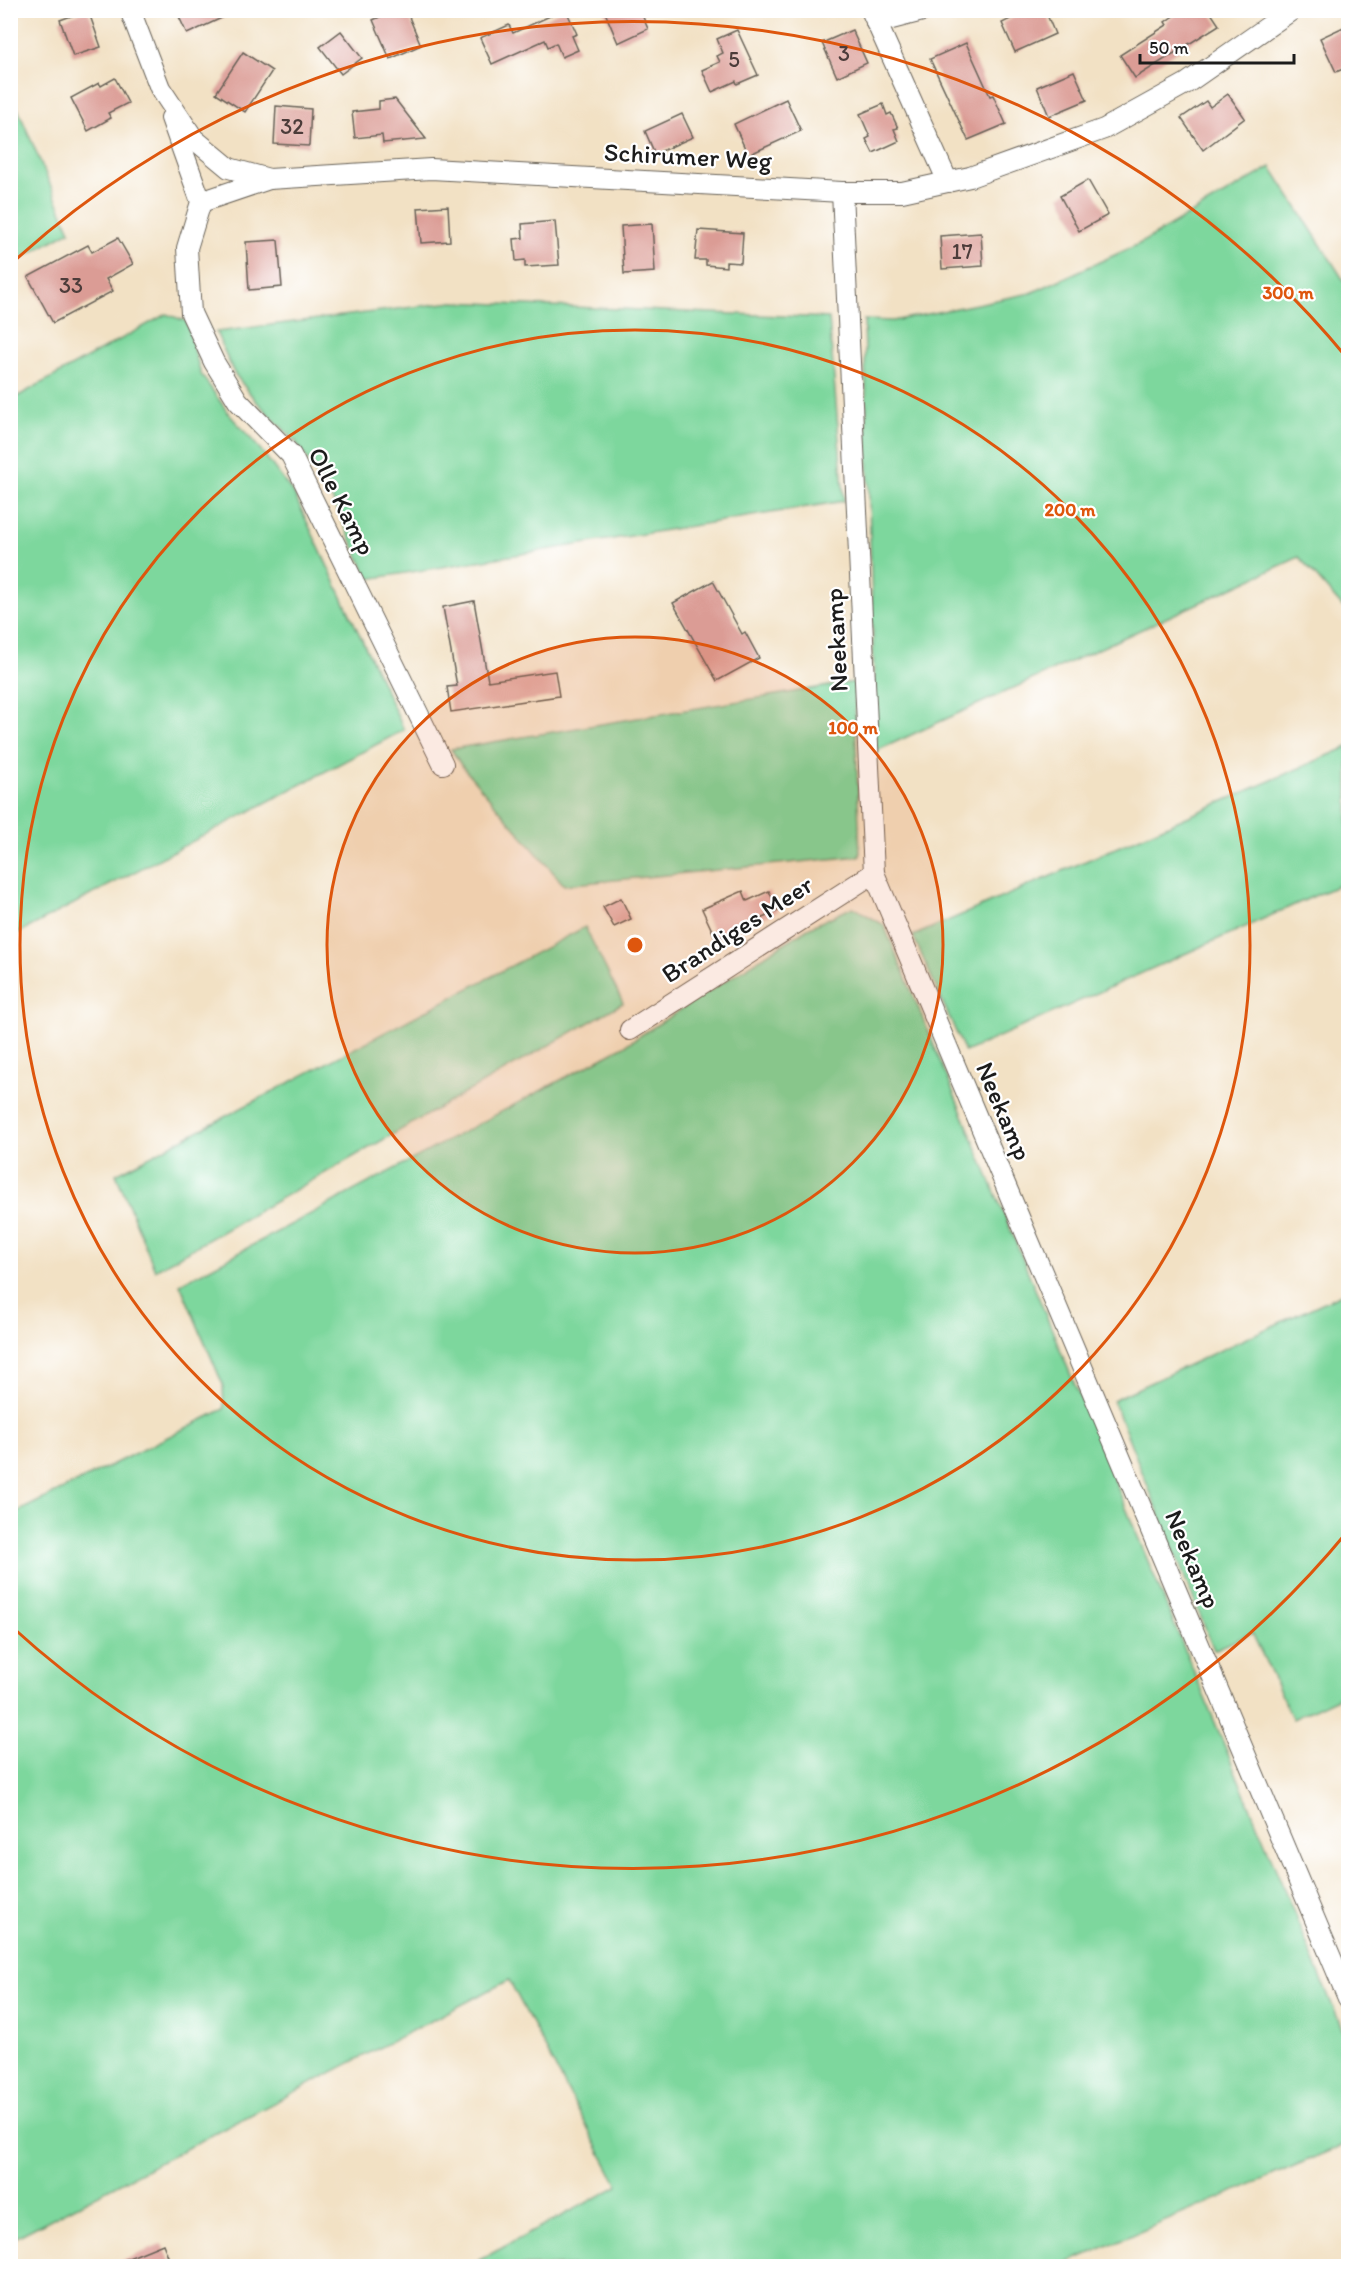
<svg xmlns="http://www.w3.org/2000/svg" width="1359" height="2277" viewBox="0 0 1359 2277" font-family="Itim,sans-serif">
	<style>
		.green { fill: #7dd79d; stroke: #4c7a5c; stroke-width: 1.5 }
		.building { fill: #db9c95 }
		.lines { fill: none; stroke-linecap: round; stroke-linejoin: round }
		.street-casing { stroke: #676157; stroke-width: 22 }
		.street { stroke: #fff; stroke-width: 20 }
		.ring { fill: none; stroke: #de560d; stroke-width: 3 }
		.labels { text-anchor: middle; stroke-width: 4.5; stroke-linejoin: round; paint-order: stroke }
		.number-label { font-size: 22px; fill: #4c3c3a }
		.street-label { font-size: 26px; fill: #1c1c1c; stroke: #fff }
		.centre { fill: #de560d; stroke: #fff; stroke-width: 3 }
		.ring-label { font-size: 18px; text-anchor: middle; font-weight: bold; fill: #de560d; stroke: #fff; stroke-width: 4.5; stroke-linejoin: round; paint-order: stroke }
	</style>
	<rect width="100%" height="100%" fill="#fff"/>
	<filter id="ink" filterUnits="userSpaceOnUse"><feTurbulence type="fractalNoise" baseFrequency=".0167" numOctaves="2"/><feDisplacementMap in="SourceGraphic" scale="12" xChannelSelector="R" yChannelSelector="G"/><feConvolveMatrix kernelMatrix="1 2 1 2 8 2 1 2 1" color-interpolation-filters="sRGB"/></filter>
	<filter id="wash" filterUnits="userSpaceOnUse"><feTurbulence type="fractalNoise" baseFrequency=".008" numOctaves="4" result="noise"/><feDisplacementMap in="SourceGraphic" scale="24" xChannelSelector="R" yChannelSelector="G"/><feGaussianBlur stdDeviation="1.35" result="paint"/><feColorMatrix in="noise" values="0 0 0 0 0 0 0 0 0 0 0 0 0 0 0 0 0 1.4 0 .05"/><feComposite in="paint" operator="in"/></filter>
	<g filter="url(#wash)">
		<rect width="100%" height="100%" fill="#f2e1c4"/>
		<!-- green -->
		<g class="green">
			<polygon points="11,93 70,231 11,264 10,264"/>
			<polygon points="1271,167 1348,287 1348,613 1299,557 876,751 864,320 893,321 1031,293 1139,244"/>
			<polygon points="453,302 829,318 844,501 369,579 329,492 296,442 255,400 234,373 216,332"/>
			<polygon points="166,314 186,321 201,374 229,414 260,449 294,494 404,730 11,937 11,400"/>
			<polygon points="854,682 860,856 564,885 461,765 451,749"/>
			<polygon points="1348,747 1348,881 965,1052 913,936"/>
			<polygon points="853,907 884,925 1348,2043 1348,2143 1060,2266 468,2266 618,2186 509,1980 11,2240 11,1515 224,1409 223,1385 180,1284 624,1046 808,928"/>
			<polygon points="585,927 623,1003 155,1270 116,1174"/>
			<polygon points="1348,1291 1348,1693 1293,1719 1252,1633 1214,1650 1113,1400"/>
		</g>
		<g id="blocks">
			<!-- building -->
			<g class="building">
				<polygon points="88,10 101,47 73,56 60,20"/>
				<polygon points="176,10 239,10 187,34"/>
				<polygon points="395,10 406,10 421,45 390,59 373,20"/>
				<polygon points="563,10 566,10 577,34 572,36 578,50 562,57 556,43 548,47 545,40 492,64 480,38 509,25 513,33"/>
				<polygon points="604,10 640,10 648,29 618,43"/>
				<polygon points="1029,10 1045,10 1055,34 1015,52 1002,23"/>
				<polygon points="1182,10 1209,10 1219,25 1135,78 1120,55 1167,25 1165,22"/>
				<polygon points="1348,25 1348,67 1336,72 1320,38"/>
				<polygon points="737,30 758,75 737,84 736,81 712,92 702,70 720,62 717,56 723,53 717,39"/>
				<polygon points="852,30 867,63 837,77 822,43"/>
				<polygon points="341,31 362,58 341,74 320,47"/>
				<polygon points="966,43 990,96 993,95 1006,124 968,140 930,59"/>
				<polygon points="243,52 272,71 245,112 216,93"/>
				<polygon points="1074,71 1087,100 1049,116 1037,87"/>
				<polygon points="115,78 128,103 108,113 111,118 88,131 71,98 99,83 101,86"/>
				<polygon points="1228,94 1245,118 1203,150 1181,118 1206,101 1210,107"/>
				<polygon points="395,99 426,139 383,143 382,135 355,138 352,112 379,109 379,101"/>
				<polygon points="786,99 801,131 748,155 734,124"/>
				<polygon points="883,104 887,115 891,113 898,128 894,129 899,141 873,153 866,139 870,137 860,114"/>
				<polygon points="276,106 311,109 309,146 274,144"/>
				<polygon points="682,114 693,137 655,154 645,131"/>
				<polygon points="1088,180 1108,215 1079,231 1060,196"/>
				<polygon points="448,206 450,241 421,243 418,208"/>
				<polygon points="555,221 559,265 525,267 525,260 516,261 514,239 523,238 522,224"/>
				<polygon points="652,224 655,272 624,274 621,226"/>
				<polygon points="698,230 743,233 741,263 726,262 726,267 706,265 706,260 695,260"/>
				<polygon points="981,233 983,266 942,269 940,236"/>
				<polygon points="118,238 133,264 106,279 113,291 53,323 28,277 88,245 92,252"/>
				<polygon points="278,240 282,287 249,290 246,242"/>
				<polygon points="713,581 742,634 745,632 759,658 717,681 673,603"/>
				<polygon points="474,601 488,681 555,671 559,696 451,712 447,687 457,686 443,607"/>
				<polygon points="743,891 747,901 769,891 778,911 716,939 702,909"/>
				<polygon points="621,898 631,919 614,927 603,907"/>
				<polygon points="163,2244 172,2266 109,2266"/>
			</g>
		</g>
	</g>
	<g filter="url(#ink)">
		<use href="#blocks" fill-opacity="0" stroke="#676157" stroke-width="1.5"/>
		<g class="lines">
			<defs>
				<g id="street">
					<polyline points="130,10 160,88 194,139 229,168 269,179 431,169 842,192 902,192 970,177 1104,129 1187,83 1292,10"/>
					<polyline points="871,10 948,182"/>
					<polyline points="876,23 926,10"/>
					<polyline points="171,118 201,202 187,248 191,313 214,362 238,401 291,455 443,764"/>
					<polyline points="842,192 874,873 1348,1998"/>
					<polyline points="201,202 269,179"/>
					<polyline points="630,1030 874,873"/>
				</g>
			</defs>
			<!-- street casing -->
			<use href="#street" class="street-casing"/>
			<!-- street -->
			<use href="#street" class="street"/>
		</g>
	</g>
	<!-- distance rings -->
	<circle cx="635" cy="945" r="308" fill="#de560d" fill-opacity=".12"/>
	<g class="ring">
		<circle cx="635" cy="945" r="308"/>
		<circle cx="635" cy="945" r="615"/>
		<path d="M1347 1532A923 923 0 0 1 11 1626M11 264A923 923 0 0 1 1347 358"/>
	</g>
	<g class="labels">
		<!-- number labels -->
		<g class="number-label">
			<text x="844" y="61">3</text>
			<text x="734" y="67">5</text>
			<text x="292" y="134">32</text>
			<text x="962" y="259">17</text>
			<text x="71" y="293">33</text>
		</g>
		<!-- street labels -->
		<g class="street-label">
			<text transform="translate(688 156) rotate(3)" y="9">Schirumer Weg</text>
			<text transform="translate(342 501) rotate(63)" y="9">Olle Kamp</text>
			<text transform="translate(836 640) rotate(-93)" y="9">Neekamp</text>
			<text transform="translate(737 929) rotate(-33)" y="9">Brandiges Meer</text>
			<text transform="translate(1004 1111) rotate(67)" y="9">Neekamp</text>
			<text transform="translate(1193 1559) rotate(67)" y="9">Neekamp</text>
		</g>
	</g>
	<circle cx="635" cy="945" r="9" class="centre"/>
	<g class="ring-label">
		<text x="1288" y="299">300 m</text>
		<text x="1070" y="516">200 m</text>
		<text x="853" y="734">100 m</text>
	</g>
	<!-- margin -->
	<rect width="1359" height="2277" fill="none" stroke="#fff" stroke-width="36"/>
	<!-- scale -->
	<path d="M1140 54v9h154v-9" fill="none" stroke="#1c1c1c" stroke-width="3"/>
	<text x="1149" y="54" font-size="18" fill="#1c1c1c" stroke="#ffffff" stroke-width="4.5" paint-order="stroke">50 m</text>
</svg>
